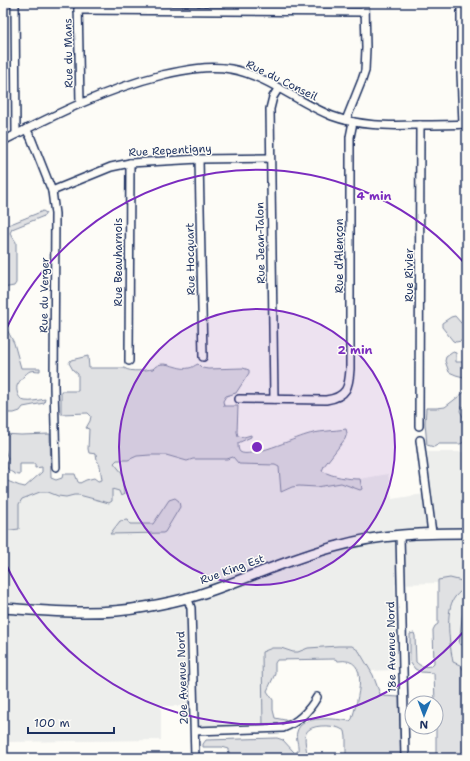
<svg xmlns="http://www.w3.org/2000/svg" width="470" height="761" viewBox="0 0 470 761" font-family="'Shantell Sans',sans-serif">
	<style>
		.built { fill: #edeeec }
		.green { fill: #e0e1e3; stroke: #7e88a0 }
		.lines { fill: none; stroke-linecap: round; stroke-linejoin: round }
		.minor-casing { stroke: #1b2f5e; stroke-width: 10 }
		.major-casing { stroke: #1b2f5e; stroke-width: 12 }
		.minor { stroke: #fdfcf7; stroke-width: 7 }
		.major { stroke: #fdfcf7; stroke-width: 9 }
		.ring { fill: none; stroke: #7b2cbf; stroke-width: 2 }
		.labels { text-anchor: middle; stroke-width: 3; stroke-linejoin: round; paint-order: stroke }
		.street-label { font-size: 11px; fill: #1b2f5e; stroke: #fdfcf7 }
		.centre { fill: #7b2cbf; stroke: #fdfcf7; stroke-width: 2 }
		.ring-label { font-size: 12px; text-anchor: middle; font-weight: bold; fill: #7b2cbf; stroke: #fdfcf7; stroke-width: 3; stroke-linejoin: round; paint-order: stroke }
	</style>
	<rect width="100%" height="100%" fill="#fdfcf7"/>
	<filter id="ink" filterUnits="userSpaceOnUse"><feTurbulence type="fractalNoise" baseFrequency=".025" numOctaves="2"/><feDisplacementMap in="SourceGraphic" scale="8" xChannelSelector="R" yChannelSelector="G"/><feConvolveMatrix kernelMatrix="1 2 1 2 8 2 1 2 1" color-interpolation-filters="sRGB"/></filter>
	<g filter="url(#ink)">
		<!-- built -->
		<polygon class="built" points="428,452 467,452 467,758 439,758 438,583 395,584 398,670 370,671 362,655 262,656 263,729 190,731 189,706 161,706 161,740 3,742 3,531 18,529 19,504 22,499 40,492 48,492 58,496 66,497 74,495 79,495 109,503 112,500 112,489 119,491 117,467 114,463 117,460 128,460 137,456 150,455 166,455 187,461 193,459 227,459 234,457 239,464 275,465 279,467 282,492 292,487 299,486 317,487 341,483 346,485 362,489 360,479 388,474 392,499 430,493 426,464 428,460"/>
		<!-- green -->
		<g class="green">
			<polygon points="43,211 46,213 44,216 12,229 10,233 16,242 16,283 14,286 3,288 3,227"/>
			<polygon points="455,316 461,323 467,325 467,340 456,342 453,341 442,327 442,323 451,317"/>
			<path d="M3 322 14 343 21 368H40V371C37 371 33 370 30 371 26 373 19 381 17 386 16 392 19 400 25 401 31 402 39 400 45 399L44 403 23 407 20 411 14 413H3Z"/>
			<polygon points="453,352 456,353 456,362 467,362 467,378 456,375 449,372 445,361 446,357"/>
			<path d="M88 356 89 368H124C132 373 144 370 153 369 163 357 177 371 189 368 192 368 195 365 198 364L202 368 208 369 243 368 249 370V373L236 393 226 396 223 401 224 406H238L237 432 238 436 244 437 251 435V437L238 443C238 446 238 450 240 452 249 459 295 438 306 435 317 431 334 431 346 429L347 433 345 439 324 466 322 471C334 477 347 479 360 479L362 489 360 490 341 483 317 487 299 486 292 487 281 492 279 467 275 465 239 464 233 457 227 459H193L187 461 166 455H150L137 456 128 460H117L114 463 122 473 124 494 121 496 119 491 112 489V501L109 503 79 495H74L66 497 58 496 48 492H40L22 499 19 504V529L3 531V480C10 481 17 486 25 487L42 472V467L35 468V464H20V475C14 475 8 470 5 465L8 459 5 450 3 447V434L21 435 50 434 51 478 56 480 62 478 63 474H75L78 482 80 483 86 480 94 478 98 481 102 480 100 466 97 460 96 454 89 453 88 449 89 429 86 428 90 421 91 416 88 413 61 414V391H78V374L73 370 69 363 71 360Z"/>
			<polygon points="467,390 467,407 461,407 460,411 467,424 467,441 460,444 439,444 434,447 427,445 425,423 426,408 437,408 445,407"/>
			<polygon points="175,498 179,501 180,507 165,532 163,533 110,534 120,521 127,520 130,524 153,524 169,500"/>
			<path d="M450 578 466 582V586C463 590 458 593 455 597 444 611 450 646 453 662L460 665 467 674 466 680 467 684V758H436V703H435L434 673 421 672 415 669 410 662V634L414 633 415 636 416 662C421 667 425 667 431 666L434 663 433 630 435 626 438 624V580Z"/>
			<polygon points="465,593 467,593 467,646 459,644"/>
			<path d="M338 646H352L359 651 373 675 380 694 383 696 399 697 401 758H346V737L345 731C343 730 341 729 339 728 331 725 310 724 306 733 304 739 306 747 307 753L303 758H229V749L222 747H203V744L206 740 277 738 283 740 293 751 295 753 298 751C299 744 295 738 297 732 301 714 336 719 350 721L352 719C357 701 372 656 338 661L335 659 277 660 275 663V674L267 691 273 700V710L275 718 285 720 288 722 286 724 263 727 262 652 272 648H281L293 652H298L308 648Z"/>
		</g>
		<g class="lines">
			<defs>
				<g id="minor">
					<polyline points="15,3 16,134"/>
					<polyline points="78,3 80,103"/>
					<polyline points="461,3 461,73 463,124"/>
					<polyline points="78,10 365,12"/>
					<polyline points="346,120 362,80 365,71 366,48 365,3"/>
					<polyline points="26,129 31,138 52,191 55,214 54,386 56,467"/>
					<path d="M3 141C54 115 106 89 162 75 184 70 208 65 231 69 266 75 299 103 332 116 359 126 387 126 416 125 433 125 450 125 467 124"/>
					<polyline points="199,159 203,357"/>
					<polyline points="52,191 111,167 130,163 199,159 270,158"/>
					<polyline points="129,361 130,163"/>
					<path d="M239 399 326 400C347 397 349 387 350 369V137L353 122"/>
					<polyline points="274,399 270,109 273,97 278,89"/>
					<polyline points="419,426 420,125"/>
					<polyline points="420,440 432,533"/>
					<polyline points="400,535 405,758"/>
					<polyline points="187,597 191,608 195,758"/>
					<path d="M195 731 283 728C299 722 309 711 317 697"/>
				</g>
				<path id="major" d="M3 608C50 611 98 616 145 607 163 604 181 600 198 595 245 580 290 558 338 546 380 534 424 533 467 533"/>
			</defs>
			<!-- minor casing -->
			<use href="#minor" class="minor-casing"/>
			<!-- major casing -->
			<use href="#major" class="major-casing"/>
			<!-- minor -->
			<use href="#minor" class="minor"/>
			<!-- major -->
			<use href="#major" class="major"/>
		</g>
	</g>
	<!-- distance rings -->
	<circle cx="257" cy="447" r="138" fill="#7b2cbf" fill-opacity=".12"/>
	<g class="ring">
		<circle cx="257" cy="447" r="138"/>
		<path d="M466 629A277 277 0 0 1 4 560M4 334A277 277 0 0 1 466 265"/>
	</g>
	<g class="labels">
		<!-- street labels -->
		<g class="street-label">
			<text transform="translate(68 53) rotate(-91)" y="4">Rue du Mans</text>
			<text transform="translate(282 80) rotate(26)" y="4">Rue du Conseil</text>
			<text transform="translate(170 150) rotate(-3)" y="4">Rue Repentigny</text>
			<text transform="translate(260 243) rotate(-91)" y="4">Rue Jean-Talon</text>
			<text transform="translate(339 256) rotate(-90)" y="4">Rue d'Alençon</text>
			<text transform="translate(190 259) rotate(-91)" y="4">Rue Hocquart</text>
			<text transform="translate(118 262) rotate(-90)" y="4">Rue Beauharnois</text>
			<text transform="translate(409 275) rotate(-90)" y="4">Rue Rivier</text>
			<text transform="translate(44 295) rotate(-89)" y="4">Rue du Verger</text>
			<text transform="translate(232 569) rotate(-20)" y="4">Rue King Est</text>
			<text transform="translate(391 647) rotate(-91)" y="4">18e Avenue Nord</text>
			<text transform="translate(182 678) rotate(-92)" y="4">20e Avenue Nord</text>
		</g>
	</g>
	<circle cx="257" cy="447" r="6" class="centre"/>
	<g class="ring-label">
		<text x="374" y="200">4 min</text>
		<text x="355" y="354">2 min</text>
	</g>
	<!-- margin -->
	<rect width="470" height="761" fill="none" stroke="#fdfcf7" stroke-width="16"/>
	<rect x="8" y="8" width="454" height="745" fill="none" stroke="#1b2f5e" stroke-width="1.5" filter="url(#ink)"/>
	<!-- north arrow -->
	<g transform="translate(424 715) rotate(181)"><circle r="19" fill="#fdfcf7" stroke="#a3aaba"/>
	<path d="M0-3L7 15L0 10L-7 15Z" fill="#1f6fb2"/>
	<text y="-6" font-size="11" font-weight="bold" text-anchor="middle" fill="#1b2f5e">N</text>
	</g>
	<!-- scale -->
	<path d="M28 727v6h86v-6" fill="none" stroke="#1b2f5e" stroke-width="2"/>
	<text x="34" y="727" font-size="12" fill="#1b2f5e" stroke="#fdfcf7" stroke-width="3" paint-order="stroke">100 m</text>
</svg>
